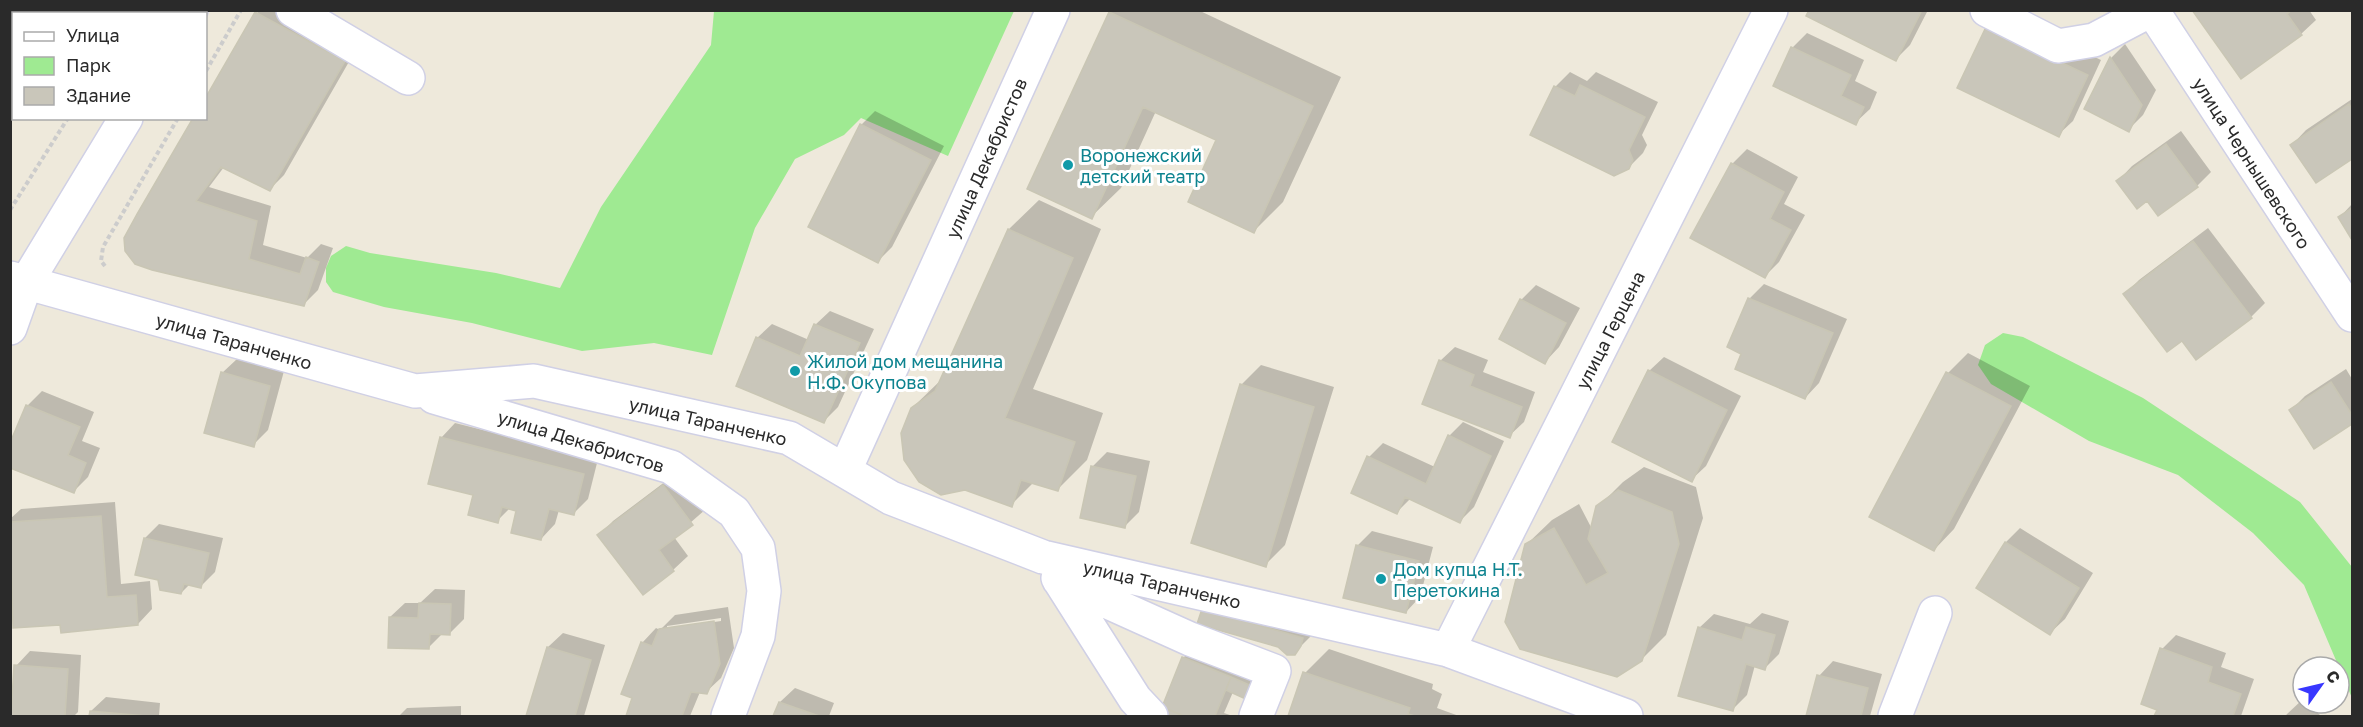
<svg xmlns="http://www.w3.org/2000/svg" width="2363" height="727" font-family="'Golos Text',sans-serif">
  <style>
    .green { fill: #9fea92 }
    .shadow { fill: #0003; fill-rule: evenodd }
    .building { fill: #c9c6ba; stroke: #c9c6b4; stroke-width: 1.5 }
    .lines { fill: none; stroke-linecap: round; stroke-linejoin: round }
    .minor-casing { stroke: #d0d0e5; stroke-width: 36 }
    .path { stroke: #ccc; stroke-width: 4; stroke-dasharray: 4.5 3; stroke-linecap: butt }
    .minor { stroke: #fff; stroke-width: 33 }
    .culture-dot { fill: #0f9aa8; stroke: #fff; stroke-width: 2 }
    .labels { text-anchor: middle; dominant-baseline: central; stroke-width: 6; stroke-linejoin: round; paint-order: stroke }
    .culture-label { font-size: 18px; fill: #0d838f; stroke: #fff; text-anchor: start }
    .street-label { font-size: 18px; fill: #2a2a2a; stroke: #fff }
  </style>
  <rect width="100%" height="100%" fill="#eee9db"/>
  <path class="green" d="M714 11H1014L948 156 861 118 844 135 795 159 755 228 712 355 654 343 582 351 472 323 384 307 333 292 326 282V268L331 256 346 246 370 253 496 273 560 288 601 207 711 45Z
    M2003 333 2023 337 2143 398 2300 502 2352 567V698L2304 585 2253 533 2178 475 2089 441 1991 384 1978 365 1985 345Z"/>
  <path class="shadow" d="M259 10H293L358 46 284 175 269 190 224 167 209 187 271 206 263 245 307 258 321 244 333 248 318 290 304 304 136 263 206 118V101Z
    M1112 10H1198L1341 77 1283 202 1254 231 1218 140 1156 111 1121 188 1091 217 1029 189Z
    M1811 10H1928L1910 45 1896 59Z
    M2194 10H2309L2316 20 2301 34 2242 77Z
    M2001 13 2101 60 2073 121 2058 135Z
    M1807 33 1864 60 1855 81 1877 92 1870 109 1855 123 1792 48Z
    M10 43 14 61 10 70Z
    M2125 44 2156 90 2143 115 2128 130 2086 108 2111 58Z
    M1570 72 1587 81 1596 72 1658 102 1642 135 1647 145 1643 153 1628 168 1555 87Z
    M2352 99V157L2316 181 2292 145 2306 130Z
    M875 111 944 146 892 247 878 261 861 125Z
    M2181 131 2211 172 2197 186 2118 181 2132 166Z
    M1747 149 1798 177 1784 204 1805 215 1779 262 1765 276 1732 164Z
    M1039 200 1101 229 1033 389 1103 413 1087 460 1058 489 1034 482 1011 505 912 408 942 379 1009 229Z
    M2352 204V237L2340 217Z
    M2208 228 2265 303 2251 317 2182 339 2125 294 2139 280Z
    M1764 284 1847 319 1819 383 1805 398 1743 353 1729 346 1750 298Z
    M1536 285 1580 308 1559 347 1545 362 1501 338 1521 300Z
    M830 311 874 329 838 407 824 421 757 338 772 324 809 340 815 325Z
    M1455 347 1488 360 1483 372 1535 392 1524 422 1509 436 1440 361Z
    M1968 353 2030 386 1954 529 1934 550 1871 516 1948 373Z
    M1664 357 1741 396 1706 466 1691 480 1649 371Z
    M237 359 284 371 268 430 253 445 222 373Z
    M1261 365 1334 387 1285 545 1265 565 1241 385Z
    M2346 369 2352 379V422L2315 447 2291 410 2305 396Z
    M42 391 94 412 82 441 100 448 88 477 73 492 27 406Z
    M1463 422 1504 441 1474 507 1460 521 1411 498 1397 512 1369 457 1383 443 1435 467 1449 436Z
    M455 423 598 459 588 499 574 513 559 510 555 524 541 539 518 510 510 508 497 521 474 494 441 438Z
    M1107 452 1150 461 1139 512 1124 527 1093 466Z
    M1644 467 1696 487 1703 518 1666 635 1641 660 1527 544 1552 520 1579 504 1592 529 1598 507 1623 482Z
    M678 472 706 509 674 537 688 556 673 570 599 535 613 521Z
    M115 502 121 584 150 581 152 609 138 624 61 623 14 627 10 575V519L21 509Z
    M159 524 223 538 215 572 201 586 190 584 181 593 145 538Z
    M2020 528 2093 573 2065 619 2050 633 1978 588 2006 542Z
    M1372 531 1433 547 1420 597 1406 612 1357 546Z
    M435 589 465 590 464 619 449 634 443 633 429 647 390 617 405 603H420Z
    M728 607 734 648 721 678 706 692H700L690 716H627L634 697 642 643 656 628 660 630 675 615ZM721 618V621L667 629V626Z
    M1203 610 1312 635 1294 653Z
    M1762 613 1789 621 1779 654 1765 668 1755 665 1747 695 1732 710 1699 628 1714 614 1750 624Z
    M563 633 605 645 584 716H528L548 647Z
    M2176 635 2226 653 2221 667 2254 679 2241 716H2156L2159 709 2162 649Z
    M1198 643 1260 680 1255 691 1233 692 1224 713 1233 716H1163L1183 658Z
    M1329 649 1433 684 1432 689 1442 694 1437 708 1459 716H1290L1305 673Z
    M30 651 81 655 78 712 74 716H12L16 666Z
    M1833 661 1882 674 1870 716H1808L1819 676Z
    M795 688 834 703 829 716H775L780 702Z
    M106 697 160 703 159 716H91V711Z
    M2303 699V703H2307L2321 716H2285Z
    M461 706V716H399L407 708Z"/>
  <path class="building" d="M1809 10H1922L1896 61 1806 16Z
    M2192 10H2292L2287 14 2302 35 2241 79Z
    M255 12 345 61 270 191 221 167 196 201 257 221 249 259 300 274 306 257 319 262 304 306 152 270 135 264 125 251 124 238 137 214 193 118H206V97Z
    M1109 12 1313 106 1254 233 1188 202 1216 140 1143 107 1092 219 1027 189Z
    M1986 27 2088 75 2059 137 1957 88Z
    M1791 47 1851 75 1841 96 1864 107 1856 125 1773 86Z
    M2110 57 2142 105 2129 132 2084 109Z
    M1580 85 1645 117 1629 150 1633 160 1629 169 1614 176 1530 135 1554 86 1575 96Z
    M2349 104 2352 109V159L2316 183 2290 145Z
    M860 124 931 160 878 263 808 227Z
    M2166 144 2198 187 2158 216 2147 201 2137 209 2116 181Z
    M1731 163 1784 192 1770 219 1791 230 1765 278 1690 238Z
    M2352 208V240L2338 217Z
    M1008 229 1073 258 1005 418 1075 442 1058 491 1021 480 1012 507 965 490 941 495 919 482 904 460 901 433 911 408 935 391Z
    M2193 241 2252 318 2196 360 2182 341 2167 352 2123 294Z
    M1748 298 1833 333 1805 399 1735 369 1741 354 1727 347Z
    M1520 299 1566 323 1545 364 1499 339Z
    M814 324 860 343 824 423 736 386 756 337 800 356Z
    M1439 360 1474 375 1470 386 1522 407 1510 438 1422 404Z
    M1648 370 1727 410 1692 482 1612 442Z
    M221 372 270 386 254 447 204 433Z
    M1946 372 2011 406 1934 551 1869 517Z
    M2331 382 2352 415V424L2314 449 2289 410Z
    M1240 384 1314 407 1266 567 1191 543Z
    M26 405 80 427 68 455 86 463 74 493 10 468V443Z
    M1448 435 1491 456 1460 523 1405 497 1397 514 1351 493 1367 456 1426 484Z
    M440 437 584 474 574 515 549 509 541 540 511 533 516 511 502 507 498 523 468 515 473 495 428 484Z
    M1091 466 1136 476 1125 528 1080 518Z
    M663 485 693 525 659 550 674 571 643 595 597 535Z
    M1618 490 1672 512 1679 544 1642 661 1617 677 1520 649 1505 622 1525 544 1554 528 1586 585 1608 573 1588 539 1596 506Z
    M101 516 107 597 136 595 138 625 61 633 60 625 13 628 10 522Z
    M144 538 209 553 201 588 184 584 181 594 160 590 158 580 135 575Z
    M2005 542 2079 588 2050 635 1976 588Z
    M1356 545 1419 561 1406 613 1343 598Z
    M419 603 451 604 450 635 430 634 429 649 388 648 389 617 418 618Z
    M1202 609 1303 638 1301 646 1295 655H1287L1278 647 1197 624Z
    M714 621 720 664 707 694 691 692 682 716H626L632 698 621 694 641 642 652 646 659 629Z
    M1698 627 1742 640 1746 627 1775 635 1765 670 1746 664 1733 711 1678 696Z
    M547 647 591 660 575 716H526Z
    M2160 648 2212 667 2208 682 2241 694 2233 716H2154L2157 710 2141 704Z
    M1182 657 1231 677 1215 716H1184L1162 707Z
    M14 665 68 669 65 716H11Z
    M1303 672 1410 708 1408 714 1415 716H1288Z
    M1817 675 1868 688 1861 716H1806Z
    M1231 677 1254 687 1248 700 1226 690Z
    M779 702 819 716H773Z
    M1162 707 1184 716H1161Z
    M90 711 146 716H89Z"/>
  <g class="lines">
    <g class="minor-casing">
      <path id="minor" d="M293 10 408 78
        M1987 10 2058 46 2094 40 2151 10
        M2152 10 2352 315
        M189 14 191 10
        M10 278 415 391 534 381 789 438 891 498 1043 557 1448 650 1626 716
        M10 328 26 283 126 118
        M434 397 671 467 734 512 758 548 764 591 758 636 728 716
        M845 470 1053 10
        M1058 578 1135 699 1151 716
        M1059 580 1190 639 1274 671 1256 716
        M1448 650 1771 10
        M1895 716 1935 613"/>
    </g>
    <path class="path" d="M133 14 135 10
      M206 71 241 10
      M10 210 68 118
      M105 266 101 261 103 247 178 118"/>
    <use href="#minor" class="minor"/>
  </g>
  <g class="culture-dot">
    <circle cx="1068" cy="165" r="6"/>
    <circle cx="795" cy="371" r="6"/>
    <circle cx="1381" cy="579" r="6"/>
  </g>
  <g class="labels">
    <g class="culture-label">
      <text x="1080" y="155">Воронежский<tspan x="1080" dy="21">детский театр</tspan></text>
      <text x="807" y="361">Жилой дом мещанина<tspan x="807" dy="21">Н.Ф. Окупова</tspan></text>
      <text x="1393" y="569">Дом купца Н.Т.<tspan x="1393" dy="21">Перетокина</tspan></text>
    </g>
    <g class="street-label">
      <text transform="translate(986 158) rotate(-66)">улица Декабристов</text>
      <text transform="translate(2252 163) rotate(57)">улица Чернышевского</text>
      <text transform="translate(1610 330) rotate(-63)">улица Герцена</text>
      <text transform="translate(234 341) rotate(16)">улица Таранченко</text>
      <text transform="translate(708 421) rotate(13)">улица Таранченко</text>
      <text transform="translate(581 441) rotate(17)">улица Декабристов</text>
      <text transform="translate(1162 584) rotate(13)">улица Таранченко</text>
    </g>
  </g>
  <rect width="2363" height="727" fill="none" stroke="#2a2a2a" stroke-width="24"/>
  <rect x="12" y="12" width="195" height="108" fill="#ffffff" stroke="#aaaaaa" stroke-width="1.5"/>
  <rect x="24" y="32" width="30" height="9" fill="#ffffff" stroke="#aaaaaa" stroke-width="1.5"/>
  <text x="66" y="42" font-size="18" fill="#2a2a2a">Улица</text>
  <rect x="24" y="57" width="30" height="18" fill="#9fea92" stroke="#aaaaaa" stroke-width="1.5"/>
  <text x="66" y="72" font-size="18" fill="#2a2a2a">Парк</text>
  <rect x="24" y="87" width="30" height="18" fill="#c9c6ba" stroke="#aaaaaa" stroke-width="1.5"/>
  <text x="66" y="102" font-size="18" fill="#2a2a2a">Здание</text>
  <g transform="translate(2321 685) rotate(56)"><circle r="28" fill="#ffffff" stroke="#aaaaaa" stroke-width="1.5"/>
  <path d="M0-4.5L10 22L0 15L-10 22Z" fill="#3837ff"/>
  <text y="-9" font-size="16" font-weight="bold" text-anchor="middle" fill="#2a2a2a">С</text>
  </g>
</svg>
